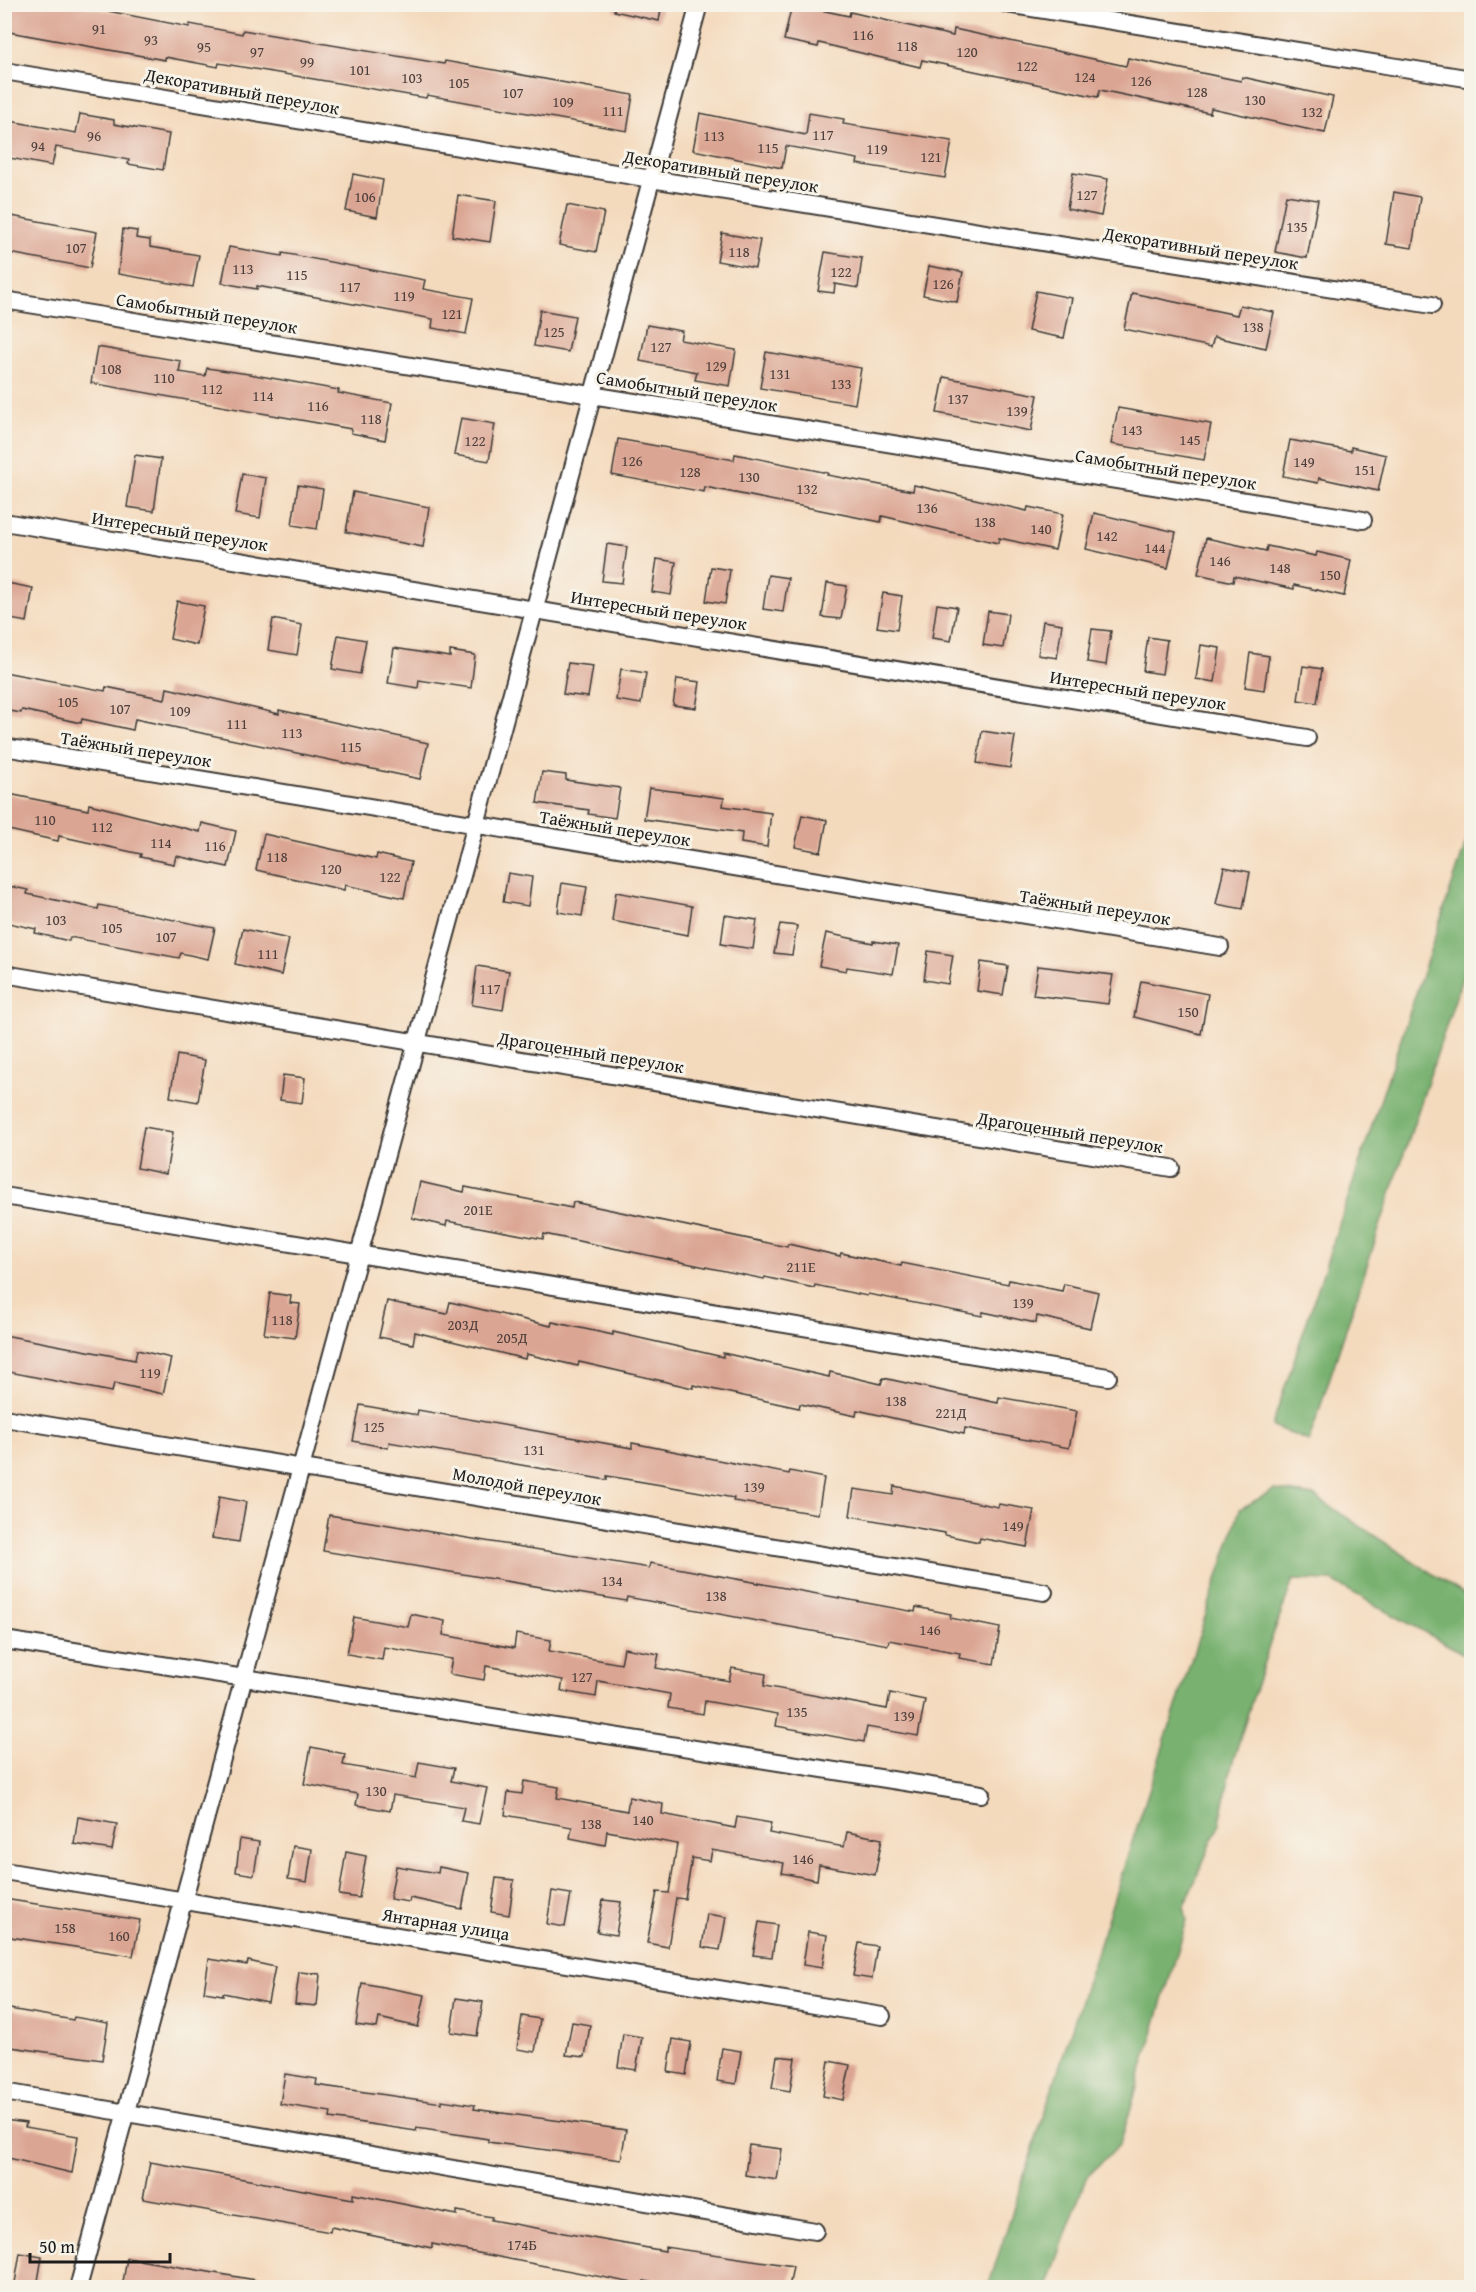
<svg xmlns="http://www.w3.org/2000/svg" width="1476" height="2292" font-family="'Gentium Book Plus',serif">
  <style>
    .forest { fill: #78b16f; stroke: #4a6646; stroke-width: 1.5 }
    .building { fill: #dba593 }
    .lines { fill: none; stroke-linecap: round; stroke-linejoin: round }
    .minor-casing { stroke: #3c3834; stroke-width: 20 }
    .minor { stroke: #fff; stroke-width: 16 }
    .labels { text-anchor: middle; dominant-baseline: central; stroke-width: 6; stroke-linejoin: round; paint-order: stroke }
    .number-label { font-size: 15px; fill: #4c3e3a }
    .street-label { font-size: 18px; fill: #1c1c1c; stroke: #f7f3e8 }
  </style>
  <rect width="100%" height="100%" fill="#f7f3e8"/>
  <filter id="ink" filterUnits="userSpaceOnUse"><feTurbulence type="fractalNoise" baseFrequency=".0167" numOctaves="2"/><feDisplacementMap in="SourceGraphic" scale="12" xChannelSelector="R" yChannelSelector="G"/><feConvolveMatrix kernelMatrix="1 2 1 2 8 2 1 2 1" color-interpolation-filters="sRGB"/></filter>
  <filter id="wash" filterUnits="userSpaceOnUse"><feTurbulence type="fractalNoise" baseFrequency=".008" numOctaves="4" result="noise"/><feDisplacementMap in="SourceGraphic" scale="24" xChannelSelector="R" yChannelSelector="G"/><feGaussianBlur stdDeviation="1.35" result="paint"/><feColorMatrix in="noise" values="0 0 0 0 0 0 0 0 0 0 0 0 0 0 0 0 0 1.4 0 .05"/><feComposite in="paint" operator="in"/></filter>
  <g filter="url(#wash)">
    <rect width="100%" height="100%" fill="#f4dabd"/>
    <path class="forest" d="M1471 828V951L1309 1441 1272 1426Z
      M1274 1490 1314 1496 1471 1599V1658L1332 1581 1293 1580 1270 1643 1232 1764 1220 1823 1184 1906 1187 1920 1120 2144 1086 2178 1047 2287H988L1240 1509Z"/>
    <g id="blocks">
      <path class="building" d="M4 4H72L189 27 190 24 242 34 243 30 444 64 445 61 633 95 627 131 427 95 426 98 219 63 218 67 165 57V60L4 31Z
        M615 4H662L659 21 614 11Z
        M792 4 849 16 850 12 953 36 954 29 1126 66 1128 58 1241 81 1242 77 1333 97 1325 133 1211 108 1210 113 1100 90 1098 97 922 60 920 67 819 43 818 47 784 40Z
        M700 113 806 135 809 113 844 119 843 124 952 141 945 178 857 164 858 159 786 146 782 168 693 150Z
        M80 114 114 120V124L169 134 163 170 128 164 129 160 56 147 52 166 4 157V120L76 133Z
        M1073 173 1108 179 1101 216 1067 209Z
        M353 174 383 180 377 217 346 211Z
        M1394 192 1420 197 1412 248 1386 244Z
        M458 195 496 201 490 242 452 236Z
        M1286 195 1318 200 1307 258 1275 252Z
        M567 205 604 212 596 252 559 245Z
        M6 215 97 232 90 268 4 252Z
        M123 229 137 231 136 238 150 240V247L199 255 193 287 118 274Z
        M722 233 760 240 755 268 717 261Z
        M229 247 282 256 283 253 425 280 423 289 473 298 466 334 432 328 433 319 257 286V289L222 283Z
        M825 252 862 258 858 288 835 284 834 293 818 291Z
        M929 266 963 272 957 302 923 295Z
        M1036 291 1072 298 1064 338 1028 331Z
        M1132 293 1237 315 1240 305 1274 312 1266 348 1214 337 1211 347 1124 329Z
        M540 310 575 316 568 352 534 346Z
        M647 325 682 331 680 340 736 350 730 386 695 380 697 372 640 361Z
        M97 347 181 361 179 372 205 376 207 368 249 374 339 390 338 393 392 403 385 440 351 433V429L91 383Z
        M766 352 861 368 855 404 760 388Z
        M944 377 1038 395 1031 431 937 413Z
        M1118 408 1211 424 1204 460 1111 444Z
        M461 418 495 424 489 461 454 455Z
        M618 439 734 460 735 454 828 473 827 475 913 491 914 485 1027 511 1028 507 1063 514 1055 550 999 538 998 543 882 516 881 522 705 487 704 492 612 475Z
        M1290 440 1351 451V447L1386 455 1378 491 1319 478 1318 483 1283 476Z
        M135 455 161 459 154 511 127 507Z
        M242 474 266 478 260 518 235 514Z
        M298 485 323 489 317 529 292 525Z
        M353 492 429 507 423 547 346 532Z
        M1094 513 1176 532 1168 568 1086 549Z
        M1206 538 1266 551 1267 546 1316 556 1317 552 1351 560 1344 596 1294 585V589L1234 576 1233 582 1198 574Z
        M607 544 627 547 622 583 602 581Z
        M657 559 676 562 671 595 652 592Z
        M711 567 730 570 725 604 706 601Z
        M768 575 788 578 783 612 763 609Z
        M7 583 33 588 27 622 4 618Z
        M827 583 847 586 841 619 822 617Z
        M883 593 902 596 897 630 877 627Z
        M177 601 204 606 197 645 170 639Z
        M937 604 957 607 951 641 932 638Z
        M988 611 1008 614 1003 648 983 645Z
        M273 619 302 625 297 655 268 650Z
        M1043 621 1062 624 1057 658 1038 655Z
        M1092 629 1111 631 1106 665 1087 662Z
        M338 635 366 640 360 674 332 669Z
        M1148 637 1167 640 1162 674 1143 671Z
        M1201 645 1220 648 1215 682 1196 679Z
        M394 648 450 657V651L475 655 471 688 419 680 418 688 388 683Z
        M1250 653 1269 656 1264 690 1245 687Z
        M568 663 593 666 588 697 563 694Z
        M1303 666 1322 669 1317 703 1298 700Z
        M621 669 646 673 641 704 616 700Z
        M4 672 105 691 106 687 165 699 167 688 279 714V710L428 743 420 779 135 719 133 730 82 719 81 723 22 710 21 713 4 710Z
        M677 679 700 682 696 708 673 705Z
        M982 731 1015 736 1010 768 977 763Z
        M542 772 566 775V780L620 788 615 818 588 814 589 810 537 803Z
        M649 788 724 798 723 806 771 813 767 847 741 843 742 833 644 819Z
        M4 793 88 810 89 804 200 832 202 823 236 831 228 867 176 856 174 864 140 857 141 854 59 836 58 841 4 829Z
        M802 815 827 820 821 852 795 847Z
        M264 834 376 859 377 854 411 862 404 898 345 885 344 890 256 870Z
        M1224 867 1250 872 1243 909 1216 904Z
        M508 873 532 877 528 906 503 902Z
        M562 883 587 887 582 916 558 912Z
        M4 885 28 890 27 894 98 909 99 905 215 928 208 959 181 953 179 958 70 937 69 941 35 933 36 929 4 922Z
        M616 892 692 906 688 935 612 921Z
        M725 915 757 920 753 949 721 944Z
        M780 924 797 926 792 955 774 953Z
        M243 929 289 939 281 975 235 964Z
        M826 933 873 943V941L898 945 893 974 847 967 846 971 819 966Z
        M928 951 953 955 948 984 924 980Z
        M981 962 1008 966 1003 995 977 991Z
        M477 966 509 971 503 1010 472 1005Z
        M1038 966 1113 975 1108 1004 1033 995Z
        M1141 981 1208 994 1201 1034 1134 1017Z
        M177 1055 205 1060 198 1102 170 1097Z
        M283 1075 305 1078 302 1103 280 1100Z
        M144 1127 173 1132 166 1174 137 1168Z
        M420 1182 464 1192 465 1187 572 1208 573 1202 787 1247 788 1244 840 1256 841 1253 901 1266 902 1263 1008 1284 1009 1280 1062 1291 1064 1284 1098 1292 1090 1328 1037 1316 1036 1323 983 1312 982 1316 868 1294 867 1296 815 1285 814 1288 765 1277 764 1279 544 1234 543 1239 447 1221 446 1226 412 1218Z
        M270 1293 291 1296 290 1303 300 1304 295 1338 264 1334Z
        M387 1301 447 1314 450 1302 551 1326 552 1322 613 1335V1332L723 1357V1353L829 1377 830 1372 881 1384 883 1378 998 1403 999 1397 1077 1411 1069 1448 965 1428 964 1434 857 1410 856 1416 800 1404 799 1408 693 1385V1388L579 1362 578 1366 526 1354 525 1359 415 1332 413 1344 379 1337Z
        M4 1335 135 1360 137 1350 171 1358 163 1394 114 1383 112 1392 4 1371Z
        M360 1405 417 1415 418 1410 632 1448V1443L789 1474 790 1471 824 1478 818 1514 733 1501 734 1498 661 1485 607 1476V1480L389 1442 388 1448 353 1441Z
        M894 1486 998 1507 999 1504 1034 1510 1027 1547 980 1538 979 1542 945 1535V1533L850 1516 854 1489 893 1495Z
        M219 1497 246 1502 239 1542 212 1538Z
        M329 1515 649 1568 650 1563 915 1612 916 1607 951 1614 950 1618 1000 1628 994 1664 959 1658 960 1653 889 1640 888 1645 627 1597 626 1601 323 1551Z
        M411 1614 445 1621 443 1635 514 1648 516 1634 551 1640 549 1651 621 1664 624 1648 659 1654 656 1668 729 1681 732 1668 766 1674 764 1686 887 1709 890 1693 925 1700 918 1736 867 1727 864 1742 776 1726 778 1714 705 1701 703 1714 668 1708 670 1694 598 1681 596 1697 561 1691 563 1680 486 1666 484 1680 449 1674 452 1659 384 1647 382 1660 347 1654 354 1617 408 1627Z
        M311 1747 345 1754 343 1765 416 1778 419 1762 454 1768 451 1781 487 1788 479 1824 461 1821 464 1807 393 1795 390 1811 356 1805 358 1794 304 1784Z
        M524 1781 559 1787 557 1798 627 1811 629 1797 663 1804 662 1814 735 1828 737 1817 771 1823 769 1833 844 1847 847 1832 882 1839 875 1875 819 1865 817 1880 782 1873 784 1863 712 1850 710 1861 692 1858 685 1899 676 1898 668 1947 647 1943 657 1892 669 1893 677 1844 607 1831 605 1845 570 1838 572 1827 505 1815 508 1792 522 1794Z
        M78 1817 117 1824 112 1850 74 1844Z
        M240 1839 259 1842 254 1875 236 1872Z
        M293 1846 312 1849 307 1882 288 1879Z
        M346 1852 366 1856 359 1898 339 1895Z
        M396 1866 438 1873 439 1867 469 1873 462 1909 410 1898 409 1902 390 1899Z
        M496 1878 514 1880 509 1915 491 1912Z
        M552 1891 571 1894 565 1927 547 1924Z
        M4 1899 140 1920 133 1956 4 1936Z
        M603 1900 621 1902 616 1935 597 1932Z
        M707 1914 726 1917 720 1950 702 1947Z
        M759 1922 777 1925 772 1957 753 1955Z
        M808 1932 827 1935 822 1968 803 1965Z
        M859 1943 877 1946 872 1979 853 1976Z
        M209 1959 247 1965 248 1961 275 1967 268 2002 223 1993V1995L204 1992Z
        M299 1972 320 1974 317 2006 295 2004Z
        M362 1983 425 1995 418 2027 379 2018 377 2028 356 2025Z
        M456 1998 483 2002 477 2036 451 2032Z
        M4 2008 73 2020 74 2017 108 2023 102 2060 4 2046Z
        M522 2016 540 2019 535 2052 517 2049Z
        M572 2022 590 2025 585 2057 566 2055Z
        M623 2034 642 2037 636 2070 618 2067Z
        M673 2039 691 2042 686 2075 668 2072Z
        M722 2048 741 2051 736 2084 717 2081Z
        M777 2056 795 2058 790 2091 772 2088Z
        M829 2061 850 2065 843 2100 823 2096Z
        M285 2074 317 2079 316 2085 442 2103V2100L475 2105 474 2109 626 2130 621 2160 488 2142V2139L417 2128 416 2131 330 2118 331 2112 280 2104Z
        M4 2120 26 2123 25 2127 78 2136 72 2173 4 2157Z
        M749 2145 782 2149 777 2180 745 2175Z
        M150 2162 353 2199V2194L457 2215V2211L492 2217 491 2220 665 2251V2247L793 2266 789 2288H679L644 2281 643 2285 432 2244V2248L331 2227 330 2232 143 2199Z
        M20 2253 42 2257 37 2287 15 2283Z
        M127 2258 255 2280V2288H122Z"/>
    </g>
  </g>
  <g filter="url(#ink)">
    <use href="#blocks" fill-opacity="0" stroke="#3c3834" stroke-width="1.5"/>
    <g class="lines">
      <g class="minor-casing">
        <path id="minor" d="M1006 4 1472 79
          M4 71 651 179 1432 305
          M4 300 1363 520
          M4 522 1307 738
          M4 747 1220 947
          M4 974 1171 1168
          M4 1196 1108 1377
          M4 1418 1044 1592
          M4 1640 981 1794
          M4 1871 882 2016
          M4 2092 815 2231
          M78 2288 699 4"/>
      </g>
      <use href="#minor" class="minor"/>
    </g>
  </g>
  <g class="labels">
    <g class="number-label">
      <text x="99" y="28">91</text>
      <text x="863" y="34">116</text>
      <text x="151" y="39">93</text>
      <text x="907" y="45">118</text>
      <text x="204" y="46">95</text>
      <text x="257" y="51">97</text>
      <text x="967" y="51">120</text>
      <text x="307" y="61">99</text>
      <text x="1027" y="65">122</text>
      <text x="360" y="69">101</text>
      <text x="1085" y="76">124</text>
      <text x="412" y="77">103</text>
      <text x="1141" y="80">126</text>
      <text x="459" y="82">105</text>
      <text x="1197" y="91">128</text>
      <text x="513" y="92">107</text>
      <text x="1255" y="99">130</text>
      <text x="563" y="101">109</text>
      <text x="613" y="110">111</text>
      <text x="1312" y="111">132</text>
      <text x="823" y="134">117</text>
      <text x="94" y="135">96</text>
      <text x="714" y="135">113</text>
      <text x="38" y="145">94</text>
      <text x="768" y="147">115</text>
      <text x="877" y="148">119</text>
      <text x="931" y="156">121</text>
      <text x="1087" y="194">127</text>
      <text x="365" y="196">106</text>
      <text x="1297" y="226">135</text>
      <text x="76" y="247">107</text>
      <text x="739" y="251">118</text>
      <text x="243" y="268">113</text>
      <text x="841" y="271">122</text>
      <text x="297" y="274">115</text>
      <text x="943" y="283">126</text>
      <text x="350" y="286">117</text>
      <text x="404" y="295">119</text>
      <text x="452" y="313">121</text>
      <text x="1253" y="326">138</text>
      <text x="554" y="331">125</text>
      <text x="661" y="346">127</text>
      <text x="716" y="365">129</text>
      <text x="111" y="368">108</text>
      <text x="780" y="373">131</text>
      <text x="164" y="377">110</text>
      <text x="841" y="383">133</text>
      <text x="212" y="388">112</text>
      <text x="263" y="395">114</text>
      <text x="958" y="398">137</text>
      <text x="318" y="405">116</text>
      <text x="1017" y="410">139</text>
      <text x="371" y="418">118</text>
      <text x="1132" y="429">143</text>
      <text x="1190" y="439">145</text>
      <text x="475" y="440">122</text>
      <text x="632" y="460">126</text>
      <text x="1304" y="461">149</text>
      <text x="1365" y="469">151</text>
      <text x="690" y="471">128</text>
      <text x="749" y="476">130</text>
      <text x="807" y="488">132</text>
      <text x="927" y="507">136</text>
      <text x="985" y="521">138</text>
      <text x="1041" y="528">140</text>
      <text x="1107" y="535">142</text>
      <text x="1155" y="547">144</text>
      <text x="1220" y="560">146</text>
      <text x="1280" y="567">148</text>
      <text x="1330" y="574">150</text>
      <text x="68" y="701">105</text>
      <text x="120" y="708">107</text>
      <text x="180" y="710">109</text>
      <text x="237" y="723">111</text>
      <text x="292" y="732">113</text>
      <text x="351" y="746">115</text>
      <text x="45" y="819">110</text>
      <text x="102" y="826">112</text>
      <text x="161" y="842">114</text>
      <text x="215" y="845">116</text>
      <text x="277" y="856">118</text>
      <text x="331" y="868">120</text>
      <text x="390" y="876">122</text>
      <text x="56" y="919">103</text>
      <text x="112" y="927">105</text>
      <text x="166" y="936">107</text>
      <text x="268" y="953">111</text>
      <text x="490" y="988">117</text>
      <text x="1188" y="1011">150</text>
      <text x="478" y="1209">201Е</text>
      <text x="801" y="1266">211Е</text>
      <text x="1023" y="1302">139</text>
      <text x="282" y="1319">118</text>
      <text x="463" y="1324">203Д</text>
      <text x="512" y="1337">205Д</text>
      <text x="150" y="1372">119</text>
      <text x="896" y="1400">138</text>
      <text x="951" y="1412">221Д</text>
      <text x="374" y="1426">125</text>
      <text x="534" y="1449">131</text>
      <text x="754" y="1486">139</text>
      <text x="1013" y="1525">149</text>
      <text x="612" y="1580">134</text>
      <text x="716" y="1595">138</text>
      <text x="930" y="1629">146</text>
      <text x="582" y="1676">127</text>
      <text x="797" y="1711">135</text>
      <text x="904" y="1715">139</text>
      <text x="376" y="1790">130</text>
      <text x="643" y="1819">140</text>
      <text x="591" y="1823">138</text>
      <text x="803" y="1858">146</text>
      <text x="65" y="1927">158</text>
      <text x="119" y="1935">160</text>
      <text x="522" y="2244">174Б</text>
    </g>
    <g class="street-label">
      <text transform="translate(242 91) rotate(10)">Декоративный переулок</text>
      <text transform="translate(721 171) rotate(9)">Декоративный переулок</text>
      <text transform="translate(1201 248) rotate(9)">Декоративный переулок</text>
      <text transform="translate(207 313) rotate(9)">Самобытный переулок</text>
      <text transform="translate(687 391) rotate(9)">Самобытный переулок</text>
      <text transform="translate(1166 469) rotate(9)">Самобытный переулок</text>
      <text transform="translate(180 531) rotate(9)">Интересный переулок</text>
      <text transform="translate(659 610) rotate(9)">Интересный переулок</text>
      <text transform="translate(1138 690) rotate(9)">Интересный переулок</text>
      <text transform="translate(136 749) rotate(9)">Таёжный переулок</text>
      <text transform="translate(615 828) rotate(9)">Таёжный переулок</text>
      <text transform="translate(1095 907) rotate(9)">Таёжный переулок</text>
      <text transform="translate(591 1052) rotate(9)">Драгоценный переулок</text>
      <text transform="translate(1070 1132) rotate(9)">Драгоценный переулок</text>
      <text transform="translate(527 1486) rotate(10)">Молодой переулок</text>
      <text transform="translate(446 1924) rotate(9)">Янтарная улица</text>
    </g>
  </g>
  <rect width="1476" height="2292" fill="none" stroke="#f7f3e8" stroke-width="24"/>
  <path d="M30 2253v9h140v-9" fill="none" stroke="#1c1c1c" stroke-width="3"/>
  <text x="39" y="2253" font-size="18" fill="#1c1c1c" stroke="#f7f3e8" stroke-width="4.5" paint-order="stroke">50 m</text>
</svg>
